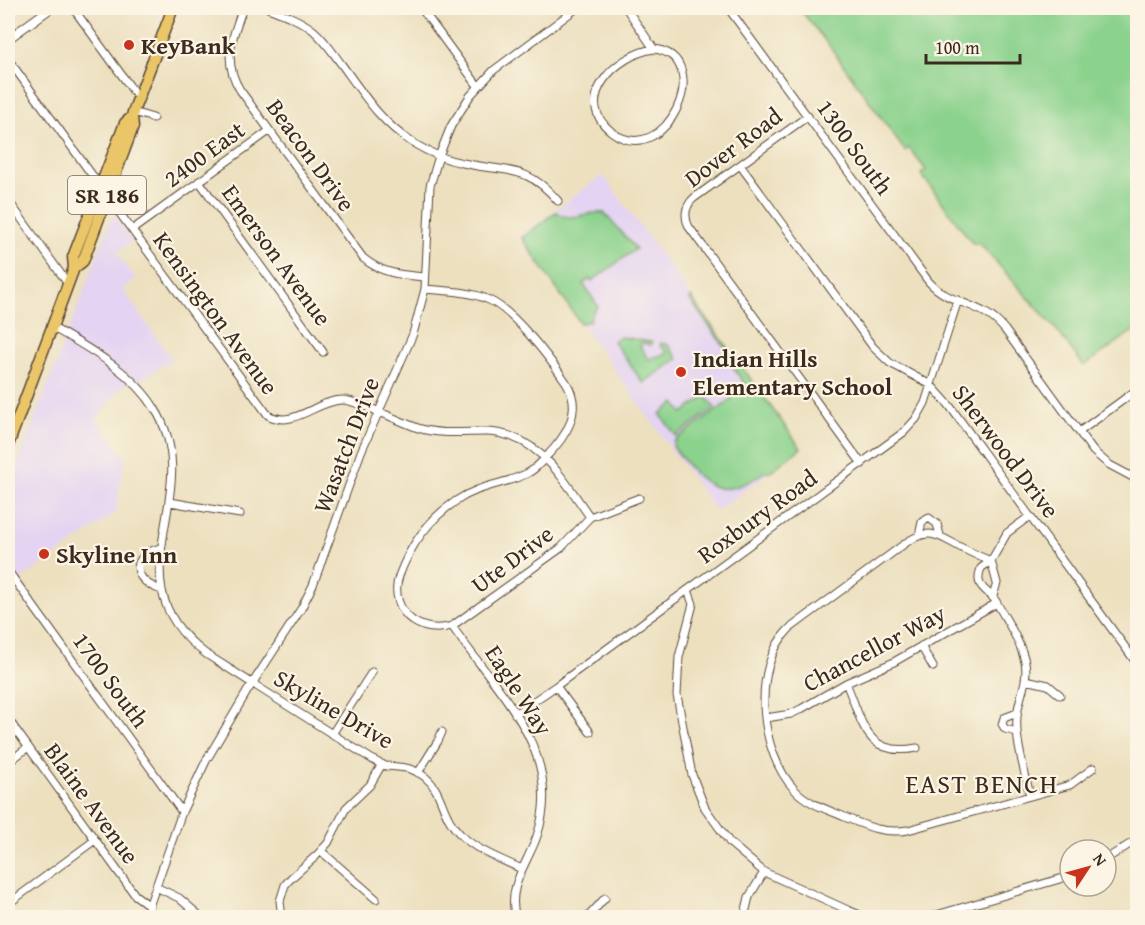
<svg xmlns="http://www.w3.org/2000/svg" width="1145" height="925" font-family="'Gentium Book Plus',serif">
  <style>
    .built { fill: #e4d3f2 }
    .green { fill: #8bd28d; stroke: #637e56; stroke-width: 1.5 }
    .lines { fill: none; stroke-linecap: round; stroke-linejoin: round }
    .minor-casing { stroke: #564536; stroke-width: 9 }
    .tertiary-casing { stroke: #564536; stroke-width: 10 }
    .primary-casing { stroke: #564536; stroke-width: 13 }
    .minor { stroke: #fff; stroke-width: 7 }
    .tertiary { stroke: #fff; stroke-width: 8 }
    .primary { stroke: #ebc669; stroke-width: 10 }
    .poi-dot { fill: #c8321e; stroke: #fcf5e5; stroke-width: 2 }
    .labels { text-anchor: middle; dominant-baseline: central; stroke-width: 4.5; stroke-linejoin: round; paint-order: stroke }
    .shield { fill: #fcf5e5; stroke: #75675a; stroke-width: 1.5 }
    .shield-label { font-size: 22px; font-weight: bold; fill: #3b2a1e }
    .poi-label { font-size: 24px; font-weight: bold; fill: #3b2a1e; stroke: #fcf5e5; text-anchor: start }
    .street-label { font-size: 24px; fill: #3b2a1e; stroke: #fcf5e5 }
    .neighbourhood-label { font-size: 26px; letter-spacing: 1.5px; fill: #3b2a1e; stroke: #fcf5e5 }
  </style>
  <rect width="100%" height="100%" fill="#fcf5e5"/>
  <filter id="ink" filterUnits="userSpaceOnUse"><feTurbulence type="fractalNoise" baseFrequency=".0167" numOctaves="2"/><feDisplacementMap in="SourceGraphic" scale="12" xChannelSelector="R" yChannelSelector="G"/><feConvolveMatrix kernelMatrix="1 2 1 2 8 2 1 2 1" color-interpolation-filters="sRGB"/></filter>
  <filter id="wash" filterUnits="userSpaceOnUse"><feTurbulence type="fractalNoise" baseFrequency=".008" numOctaves="4" result="noise"/><feDisplacementMap in="SourceGraphic" scale="24" xChannelSelector="R" yChannelSelector="G"/><feGaussianBlur stdDeviation="1.35" result="paint"/><feColorMatrix in="noise" values="0 0 0 0 0 0 0 0 0 0 0 0 0 0 0 0 0 1.4 0 .05"/><feComposite in="paint" operator="in"/></filter>
  <g filter="url(#wash)">
    <rect width="100%" height="100%" fill="#ece0bf"/>
    <path class="built" d="M603 175 802 449 716 511 519 237Z
      M113 215 132 240 117 253 136 279 122 289 172 359 139 381 125 383 96 419 125 458 116 512 85 535 8 588V489Z"/>
    <path class="green" d="M799 8H1137V328L1084 366 1056 329 980 244H973L921 174 926 170 909 148 905 151 831 48Z
      M556 212C573 224 586 210 604 213L636 249 592 281 590 279 583 284 598 306 591 315 590 321 580 323 522 238Z
      M691 297 801 448 768 473 766 471C720 504 702 487 673 446L674 441 732 399 731 397 743 388 744 383 734 369 735 361 690 300Z
      M621 337 652 342 651 345 642 343 640 346 648 359 666 354V351L660 346 661 343 668 345 678 359 643 383 613 341Z
      M706 396 715 408 676 436 660 414 675 403 683 413Z"/>
  </g>
  <g filter="url(#ink)">
    <g class="lines">
      <g class="minor-casing">
        <path id="minor" d="M73 8 139 99
          M243 8C232 37 222 61 240 90L363 258C382 274 402 275 425 277
          M268 8C284 14 300 20 313 30 325 40 333 53 342 65 363 94 382 124 413 143 428 152 446 160 463 163 505 173 526 163 558 201
          M421 8 478 86
          M626 8 654 49
          M728 8 929 282C952 307 981 300 1005 330L1093 451 1108 464 1138 480
          M654 49C717 57 666 172 612 132 570 100 617 54 654 49Z
          M8 59 100 186
          M133 112 153 118
          M808 116 694 198C685 206 684 217 689 227L862 464
          M740 165 873 347 890 363 931 385 949 405 1138 665
          M199 181 323 352
          M107 196 268 415C293 429 316 401 341 400 356 399 400 422 418 428 440 435 463 432 486 432 538 433 563 479 590 517
          M8 200 68 284
          M132 230 269 131
          M425 289C446 291 470 291 489 300 514 311 550 359 566 382 584 411 566 437 545 458 540 464 535 469 528 473 504 485 481 484 456 501 429 519 410 546 399 576 393 593 399 611 413 621 425 629 438 630 452 626L561 548 590 517 639 498
          M52 327C88 348 133 372 155 409 209 495 106 580 206 654L370 758C375 761 381 765 386 766 402 767 412 767 425 777 440 789 441 806 450 821 465 847 496 857 522 869
          M1079 432 1138 389
          M170 502 240 514
          M1030 516 1007 533 991 561 981 568C973 589 989 589 997 603 1007 622 1021 642 1025 662 1029 682 1018 698 1017 717 1015 741 1025 772 1030 796
          M919 536 922 522 929 518 937 524 940 535
          M161 548C129 555 132 582 162 590
          M991 561C980 557 970 552 960 547 939 536 931 527 907 542L789 629C751 667 759 752 795 790 808 804 829 810 847 818 868 827 885 834 908 830L1070 785 1093 768
          M991 561 997 583 993 596
          M8 571 182 812
          M688 590 693 604 679 657 677 695 692 775 705 808 730 843 764 872 850 911 867 918
          M452 626C495 690 566 751 537 836 528 863 506 887 516 918
          M921 646 933 667
          M1026 680 1048 685 1060 695
          M846 683C863 721 864 758 917 748
          M556 686 590 732
          M1017 713 1004 718 1002 724 1005 729 1017 732
          M515 714 556 686 904 432 916 419 925 403 958 300
          M766 718 791 714 801 709 846 683 892 663 997 603
          M8 719 135 895 150 906
          M332 734 372 672
          M8 763 28 747
          M418 773 438 741 442 732
          M321 851 376 899
          M1106 859 1138 839
          M156 887 179 898 202 918
          M8 904 95 840
          M145 918 182 812 206 761 248 690 301 609 313 585 361 452 413 334 425 289 430 186 439 156 451 126 470 96 494 70 577 8
          M282 918 280 901 285 885 291 878 316 856 328 843 346 808 370 785 382 764
          M587 918 605 898
          M744 918 749 897 764 872
          M926 918 1070 876"/>
      </g>
      <g class="tertiary-casing">
        <path id="tertiary" d="M8 39 51 8"/>
      </g>
      <g class="primary-casing">
        <path id="primary" d="M74 268 83 261 133 127 132 117 133 112 173 8
          M8 445 74 268 73 257 125 123 132 117"/>
      </g>
      <use href="#minor" class="minor"/>
      <use href="#tertiary" class="tertiary"/>
      <use href="#primary" class="primary"/>
    </g>
  </g>
  <g class="poi-dot">
    <circle cx="129" cy="45" r="6"/>
    <circle cx="681" cy="372" r="6"/>
    <circle cx="44" cy="554" r="6"/>
  </g>
  <g class="labels">
    <rect class="shield" x="68" y="176" width="78" height="38" rx="4.5"/>
    <g class="shield-label">
      <text x="107" y="195">SR 186</text>
    </g>
    <g class="poi-label">
      <text x="141" y="45">KeyBank</text>
      <text x="693" y="358">Indian Hills<tspan x="693" dy="28">Elementary School</tspan></text>
      <text x="56" y="554">Skyline Inn</text>
    </g>
    <g class="street-label">
      <text transform="translate(733 147) rotate(-37)">Dover Road</text>
      <text transform="translate(855 147) rotate(54)">1300 South</text>
      <text transform="translate(204 154) rotate(-36)">2400 East</text>
      <text transform="translate(311 155) rotate(54)">Beacon Drive</text>
      <text transform="translate(277 255) rotate(54)">Emerson Avenue</text>
      <text transform="translate(216 313) rotate(54)">Kensington Avenue</text>
      <text transform="translate(346 445) rotate(-69)">Wasatch Drive</text>
      <text transform="translate(1006 451) rotate(53)">Sherwood Drive</text>
      <text transform="translate(757 516) rotate(-36)">Roxbury Road</text>
      <text transform="translate(512 559) rotate(-37)">Ute Drive</text>
      <text transform="translate(874 648) rotate(-28)">Chancellor Way</text>
      <text transform="translate(111 680) rotate(54)">1700 South</text>
      <text transform="translate(519 690) rotate(57)">Eagle Way</text>
      <text transform="translate(334 709) rotate(30)">Skyline Drive</text>
      <text transform="translate(92 803) rotate(54)">Blaine Avenue</text>
    </g>
    <g class="neighbourhood-label">
      <text x="982" y="783">EAST BENCH</text>
    </g>
  </g>
  <rect width="1145" height="925" fill="none" stroke="#fcf5e5" stroke-width="30"/>
  <g transform="translate(1088 868) rotate(54)"><circle r="28" fill="#fcf5e5" stroke="#afa495" stroke-width="1.5"/>
  <path d="M0-4.5L10 22L0 15L-10 22Z" fill="#c8321e"/>
  <text y="-9" font-size="16" font-weight="bold" text-anchor="middle" fill="#3b2a1e">N</text>
  </g>
  <path d="M926 54v9h94v-9" fill="none" stroke="#3b2a1e" stroke-width="3"/>
  <text x="935" y="54" font-size="18" fill="#3b2a1e" stroke="#fcf5e5" stroke-width="4.5" paint-order="stroke">100 m</text>
</svg>
